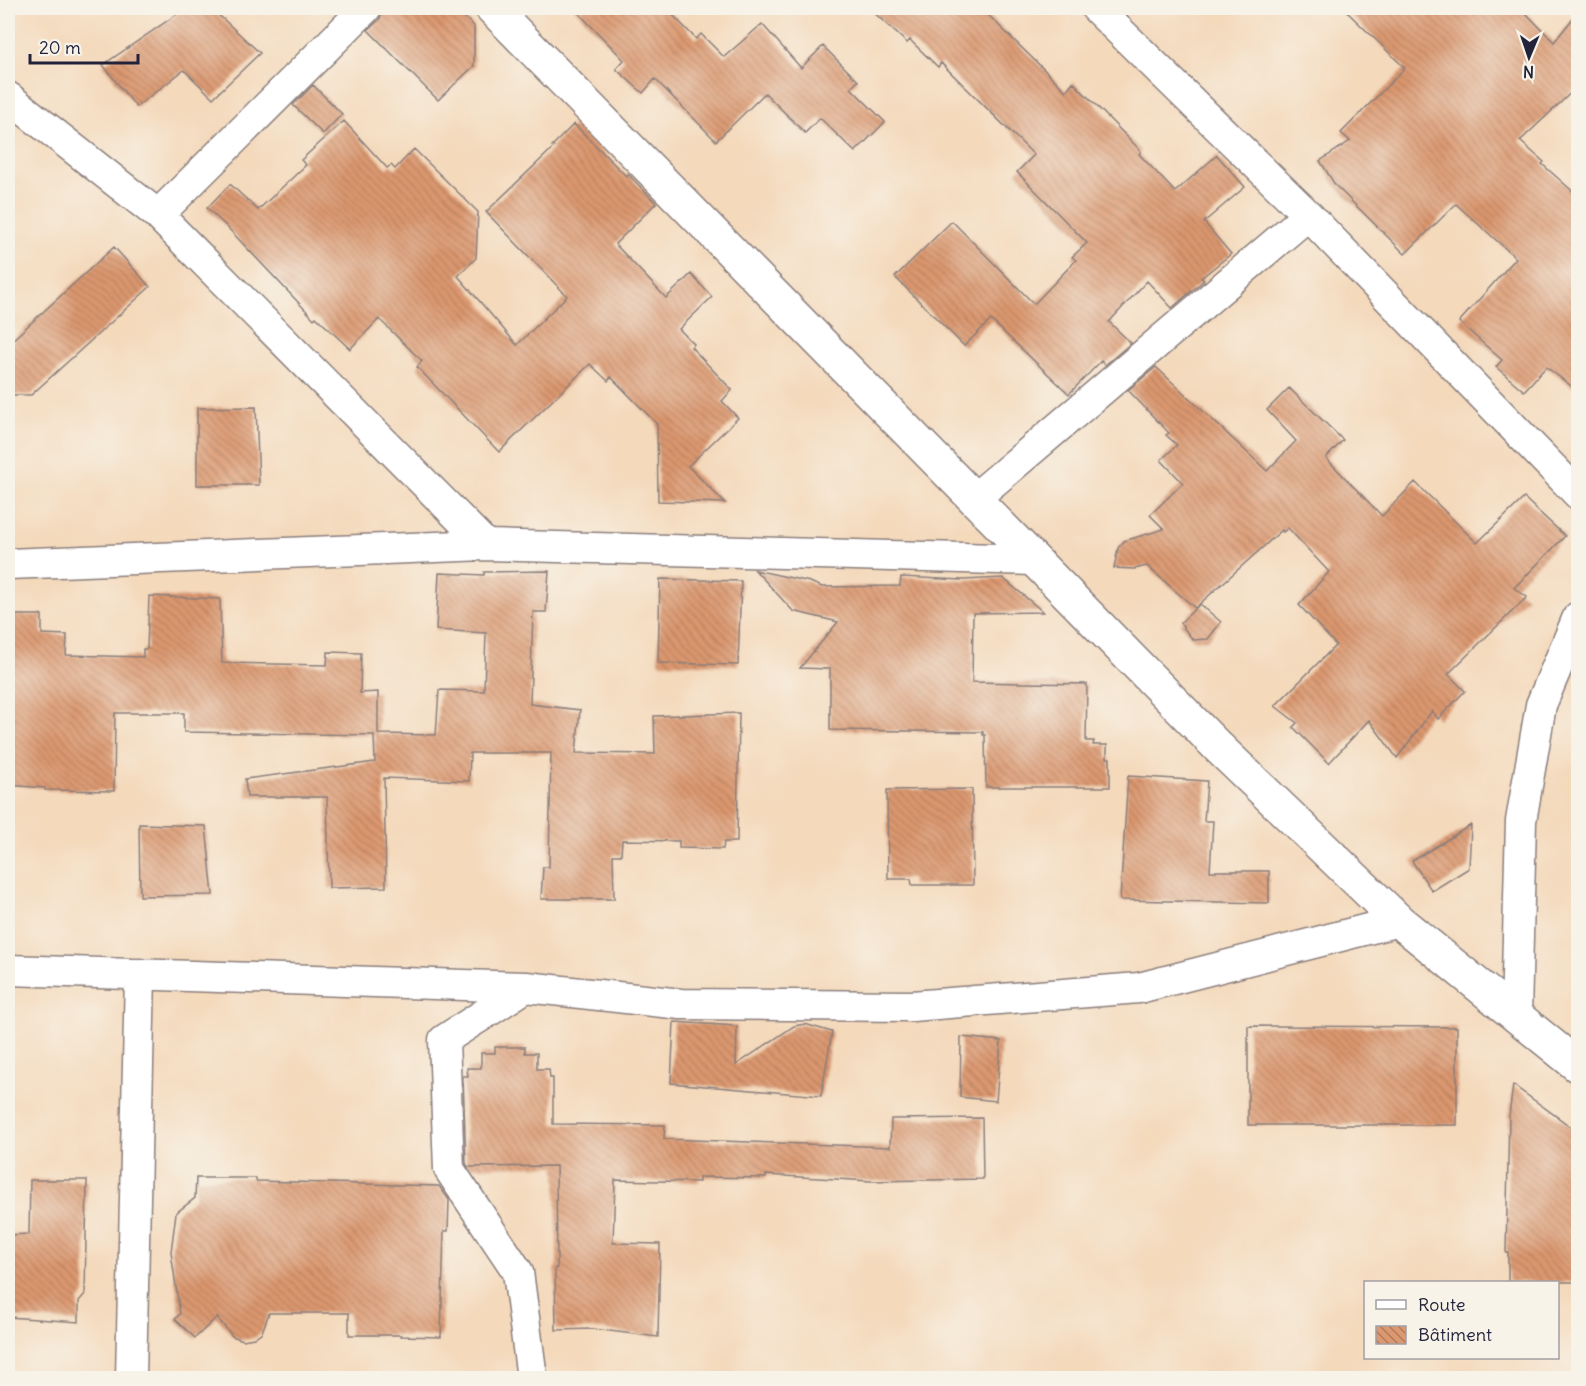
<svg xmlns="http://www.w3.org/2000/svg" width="1586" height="1386" font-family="Delius,sans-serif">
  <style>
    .building { fill: url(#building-back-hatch) }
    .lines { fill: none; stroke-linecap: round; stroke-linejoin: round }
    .street-casing { stroke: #8b7e7b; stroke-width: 33 }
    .secondary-casing { stroke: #8b7e7b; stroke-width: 36 }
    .street { stroke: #fff; stroke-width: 30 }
    .secondary { stroke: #fff; stroke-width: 33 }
  </style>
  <defs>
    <pattern id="building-back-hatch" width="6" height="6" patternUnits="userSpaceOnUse" patternTransform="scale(1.5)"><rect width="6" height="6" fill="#dc986f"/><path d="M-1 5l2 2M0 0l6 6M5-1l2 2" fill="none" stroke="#b27c5c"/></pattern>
  </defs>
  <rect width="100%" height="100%" fill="#f7f3e8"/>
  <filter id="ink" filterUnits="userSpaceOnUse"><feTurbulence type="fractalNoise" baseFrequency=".0167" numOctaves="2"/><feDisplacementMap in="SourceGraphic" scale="12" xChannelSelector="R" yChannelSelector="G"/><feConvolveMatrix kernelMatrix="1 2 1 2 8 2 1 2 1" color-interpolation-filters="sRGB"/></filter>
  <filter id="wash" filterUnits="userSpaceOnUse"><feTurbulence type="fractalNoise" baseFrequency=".008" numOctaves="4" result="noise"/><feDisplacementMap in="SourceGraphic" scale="24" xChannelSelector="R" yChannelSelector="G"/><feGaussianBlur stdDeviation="1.35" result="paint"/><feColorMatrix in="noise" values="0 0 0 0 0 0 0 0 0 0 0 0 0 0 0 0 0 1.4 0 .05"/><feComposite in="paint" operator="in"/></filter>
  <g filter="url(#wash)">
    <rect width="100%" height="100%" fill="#f4d9bb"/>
    <g id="blocks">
      <path class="building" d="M186 8H211L260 53 213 98 184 70 136 107 103 65Z
        M385 8H454L474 26V66L438 100 368 30 379 20Z
        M574 8H666L696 39 701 34 724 57 762 24 801 68 823 46 858 81 851 88 885 122 855 152 820 118 805 133 765 93 716 141 655 79 643 93 616 69 624 60Z
        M869 8H981L1066 91 1073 82 1141 151 1139 154 1175 192 1217 155 1245 187 1204 222 1231 254 1201 278 1204 280 1172 308 1147 281 1109 322 1131 343 1105 365 1101 361 1069 394 991 320 964 346 895 277 952 221 1034 304 1076 260 1072 257 1087 243 1017 172 1034 155 941 63 938 67 910 40 907 43Z
        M1343 8H1521L1554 42 1578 12V86L1520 141 1544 162 1542 164 1578 196V391L1546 367 1524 391 1496 367 1502 360 1459 322 1516 258 1456 204 1405 254 1335 185 1320 161 1350 141 1341 133 1405 68Z
        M313 85 342 114 323 134 293 105Z
        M344 121 387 168 391 165 395 169 414 149 478 212 476 258 458 276 517 345 567 296 486 212 554 147 552 146 574 124 626 176 628 174 656 203 615 244 666 298 691 274 712 297 679 329 694 344 691 347 732 390 722 401 738 418 688 466 725 503 658 501 657 424 611 377 608 381 590 364 499 452 417 367 422 361 379 319 350 349 316 317 314 319 227 227 207 208 230 184 258 210 306 165 301 160Z
        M114 247 150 287 31 395H8V344Z
        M1156 367 1267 471 1296 441 1267 410 1289 388 1343 440 1326 458 1382 516 1415 482 1477 543 1524 498 1565 536 1514 588 1527 597 1448 674 1465 691 1438 719 1432 711 1397 758 1369 720 1329 763 1293 727 1297 723 1275 706 1336 645 1299 605 1329 572 1288 528 1283 532 1282 530 1195 608 1147 566 1134 569 1114 568 1118 548 1124 541 1164 529 1150 515 1183 483 1161 460 1177 445 1166 435 1169 433 1128 390Z
        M256 407 259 485H197V408Z
        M755 570 810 582 822 587 900 586 901 577 963 580 1003 578 1043 612 973 613 972 682 1087 684 1086 741H1094L1093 745H1107V758H1110V787H986L985 735H983V732L830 730V669L800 668 838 622 793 611Z
        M549 571 546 612H533L530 704 580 710 576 753 655 754 654 716 739 713 737 842H724L723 849 679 848V841L622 840 621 855H613L614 899H541L543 867H549L551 753H470L469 781 384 778 386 887 329 888 327 797H247L245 779 375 762 374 735 184 732V713H115L114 791 45 790V788L8 785 9 657H8V615H42V634L67 635 66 655 143 657V649H147L149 596 220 599 222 663 327 665 328 652 361 653 360 693 378 692V734L436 735 439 690 484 691 486 633 436 630 439 573 484 575V572Z
        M660 579 741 581 738 665 658 663Z
        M1200 604 1221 622 1208 639 1193 640 1180 623Z
        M1128 776 1207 781 1204 821H1213L1210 871H1269V903L1120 900Z
        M972 789 973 885H912L911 879H888L887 790Z
        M139 824 206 826 213 895 140 896Z
        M1471 825 1469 868 1432 891 1412 861Z
        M674 1022 737 1026 736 1065 794 1026 805 1024 832 1032 821 1096 671 1083Z
        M1248 1026 1457 1027V1125H1248Z
        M961 1037 1001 1041 996 1101 960 1097Z
        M495 1047H525V1053H537V1069H549L550 1078H553V1124L665 1125 664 1139 890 1147 891 1119 982 1118 983 1179 871 1181 766 1175V1178L699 1177V1182L615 1180 613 1243 660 1244 658 1337 593 1329 556 1330 555 1268H557L556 1166 468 1167 466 1163 463 1076H468L467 1068H481V1053H495Z
        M1513 1085 1578 1132V1282H1508V1253H1506L1509 1116Z
        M196 1178H256V1181L439 1186 449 1200 448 1231H444L441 1337 401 1336V1335H349V1313H269L262 1332 254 1338 243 1340 232 1336 217 1317 195 1338 175 1319 180 1314 171 1252 176 1213 195 1198Z
        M30 1180H87L85 1294 79 1301V1322L8 1317V1235L29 1234Z"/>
    </g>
  </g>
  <g filter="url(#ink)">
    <use href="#blocks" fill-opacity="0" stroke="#8b7e7b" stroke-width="1.5"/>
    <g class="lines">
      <g class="street-casing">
        <path id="street" d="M366 8 158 215 486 545
          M1096 8 1308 215 1578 494
          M8 97 158 215
          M975 498 1308 215
          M8 564 486 545 1034 560
          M8 970 526 987 681 1004 912 1006 1139 988 1399 921
          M526 987 444 1040 449 1169 518 1272 532 1378
          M1516 1014 1521 821 1541 705 1578 617
          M131 1378 140 974"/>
      </g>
      <g class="secondary-casing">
        <path id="secondary" d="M492 8 1218 747 1399 921 1578 1066"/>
      </g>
      <use href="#street" class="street"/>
      <use href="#secondary" class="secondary"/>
    </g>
  </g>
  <rect width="1586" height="1386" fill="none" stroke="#f7f3e8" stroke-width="30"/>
  <rect x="1364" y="1281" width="195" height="78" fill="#f7f3e8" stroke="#a29fa3" stroke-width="1.5"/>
  <rect x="1376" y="1300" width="30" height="9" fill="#ffffff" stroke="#a29fa3" stroke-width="1.5"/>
  <text x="1418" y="1311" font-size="18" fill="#22223b">Route</text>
  <rect x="1376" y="1326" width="30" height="18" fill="url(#building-back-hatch)" stroke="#a29fa3" stroke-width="1.5"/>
  <text x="1418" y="1341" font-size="18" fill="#22223b">Bâtiment</text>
  <g transform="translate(1529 57) rotate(182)" stroke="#f7f3e8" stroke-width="4.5" paint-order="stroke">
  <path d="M0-4.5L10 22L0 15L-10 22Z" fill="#22223b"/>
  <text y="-9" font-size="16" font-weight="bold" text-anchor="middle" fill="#22223b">N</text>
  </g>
  <path d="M30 54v9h108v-9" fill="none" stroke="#22223b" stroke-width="3"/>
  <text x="39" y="54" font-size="18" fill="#22223b" stroke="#f7f3e8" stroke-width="4.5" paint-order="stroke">20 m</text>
</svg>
